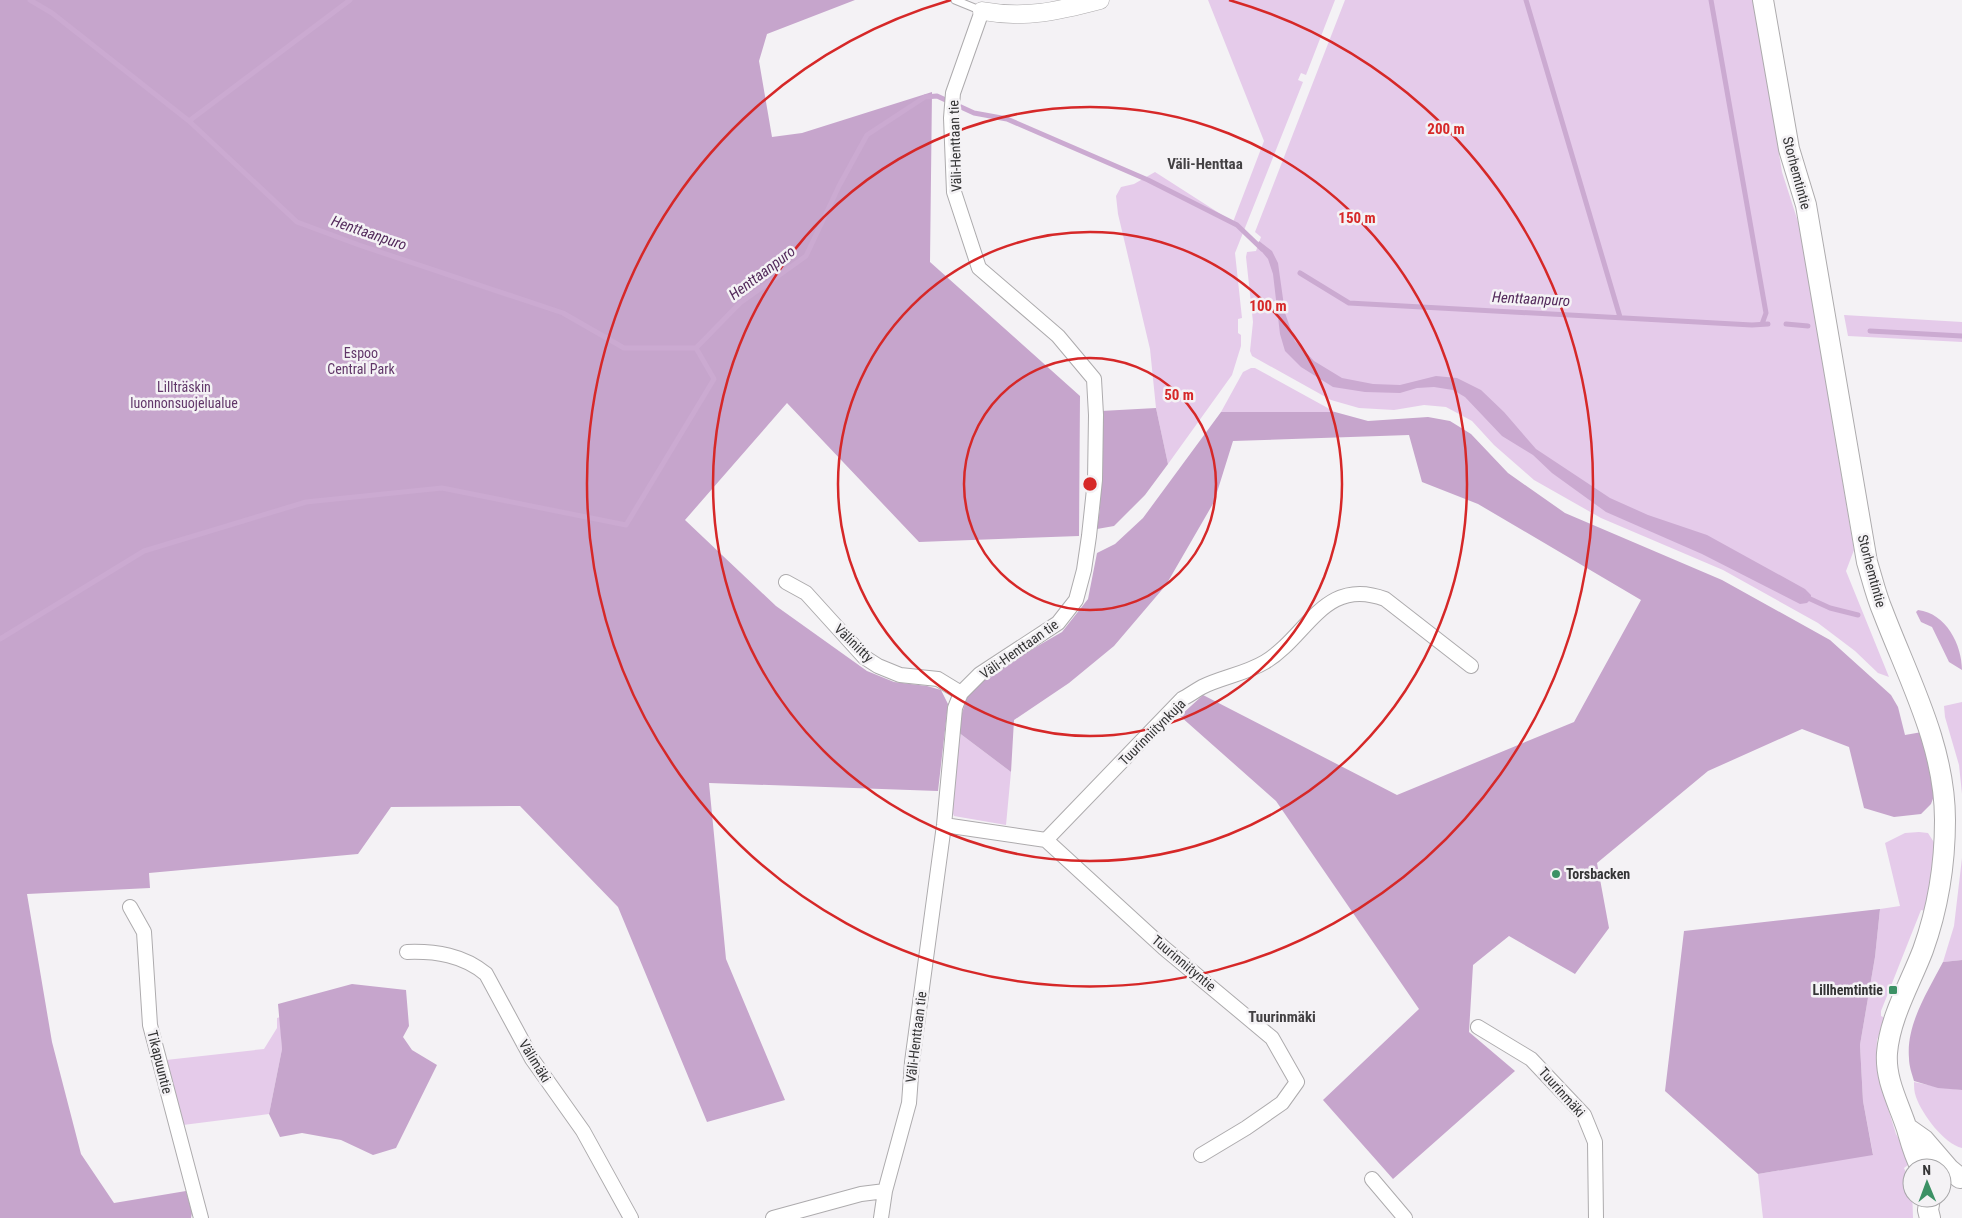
<svg xmlns="http://www.w3.org/2000/svg" width="1962" height="1218" font-family="'Roboto Condensed',sans-serif">
  <style>
    .green { fill: #e5cbea }
    .forest { fill: #c6a5cc }
    .water { fill: #cbaad1 }
    .lines { fill: none; stroke-linecap: round; stroke-linejoin: round }
    .stream { stroke: #cbaad1; stroke-width: 5 }
    .service-casing { stroke: #adabad; stroke-width: 9 }
    .minor-casing { stroke: #adabad; stroke-width: 16 }
    .tertiary-casing { stroke: #adabad; stroke-width: 19 }
    .secondary-casing { stroke: #adabad; stroke-width: 22 }
    .service { stroke: #fff; stroke-width: 7 }
    .minor { stroke: #fff; stroke-width: 14 }
    .tertiary { stroke: #fff; stroke-width: 18 }
    .secondary { stroke: #fff; stroke-width: 20 }
    .ring { fill: none; stroke: #d62828; stroke-width: 2.5 }
    .poi-dot { fill: #3c9165; stroke: #f4f2f5; stroke-width: 2 }
    .labels { text-anchor: middle; dominant-baseline: central; stroke-width: 5; stroke-linejoin: round; paint-order: stroke }
    .street-label { font-size: 14px; fill: #343435; stroke: #f4f2f5 }
    .park-label { font-size: 14px; fill: #613769; stroke: #f4f2f5 }
    .poi-label { font-size: 14px; font-weight: bold; fill: #343435; stroke: #f4f2f5; text-anchor: start }
    .neighbourhood-label { font-size: 15px; font-weight: bold; fill: #434143; stroke: #f4f2f5 }
    .water-label { font-size: 15px; font-style: italic; fill: #532a5b; stroke: #f4f2f5 }
    .centre { fill: #d62828; stroke: #f4f2f5; stroke-width: 2.5 }
    .ring-label { font-size: 15px; text-anchor: middle; font-weight: bold; fill: #d62828; stroke: #f4f2f5; stroke-width: 5; stroke-linejoin: round; paint-order: stroke }
  </style>
  <rect width="100%" height="100%" fill="#f4f2f5"/>
  <path class="green" d="M1208 0H1335L1306 75 1301 73 1298 80 1303 82 1235 253 1242 318 1238 319V333L1241 335V346L1232 375 1168 464 1156 408 1150 349 1118 214 1116 196 1121 187 1134 184 1155 172 1233 222 1264 141Z
    M1345 0H1754L1782 172 1800 228 1854 550 1846 571 1889 677 1878 673 1855 651 1818 623 1723 570 1601 518 1534 480 1494 445 1472 421 1446 407 1424 405 1394 410 1359 408 1331 400 1252 356 1250 351 1253 322 1246 257 1247 252 1256 251 1261 237 1255 232Z
    M1844 315 1962 322V342L1848 336Z
    M1251 368H1255L1335 412H1221L1243 372Z
    M1962 702V794L1959 765 1945 717 1944 706Z
    M958 732 1011 772 1006 825 954 816 950 808Z
    M1919 832 1928 833 1935 844 1932 880 1926 911 1921 910 1881 1011V1016L1885 1018 1877 1040 1876 1061 1882 1089 1896 1134 1912 1162 1904 1168 1912 1187 1913 1218H1763L1758 1174 1873 1154 1863 1101 1860 1045 1875 957 1880 909 1900 906 1885 843 1905 833Z
    M1962 858V960L1943 962 1954 926Z
    M280 1017 282 1049 269 1114 183 1125 166 1060 264 1049 277 1028V1018Z
    M1914 1082 1938 1087 1962 1090V1148C1944 1144 1922 1114 1916 1097 1914 1092 1914 1086 1914 1082Z"/>
  <path class="forest" d="M0 0H855L767 34 759 61 772 137 802 133 932 92 930 262 1080 396 1079 536 919 542 787 403 685 520 776 606 867 671 894 682 927 686 941 690 948 704 938 791 709 783 726 959 785 1100 707 1122 618 907 520 806 391 807 358 854 149 873 150 888 27 894 52 1042 81 1154 114 1203 186 1191 192 1213 191 1218H0Z
    M1156 408 1168 464 1145 495 1114 526 1097 529 1100 508 1101 411Z
    M1221 412H1335L1368 421 1428 417 1450 421 1471 434 1508 473 1565 513 1722 580 1830 640 1891 695 1898 707 1905 735 1922 732 1935 793 1931 804 1921 814 1894 817 1864 808 1849 747 1802 729 1708 771 1597 863 1609 928 1575 974 1509 936 1473 965 1469 1032 1515 1071 1393 1179 1323 1100 1419 1009 1276 801 1180 716 1203 695 1397 795 1574 722 1641 600 1478 504 1422 482 1409 435 1233 441 1214 502 1166 585 1114 646 1069 683 1014 720 1011 772 958 732 960 719 969 692 998 669 1062 632 1088 599 1097 553 1115 544 1143 518Z
    M1880 909 1875 957 1860 1045 1863 1101 1873 1155 1758 1174 1665 1091 1684 931Z
    M1962 960V1090L1938 1088 1914 1081C1912 1074 1909 1066 1909 1058 1906 1024 1928 991 1943 962Z
    M352 984 406 990 409 1026 403 1037 412 1050 437 1065 396 1148 373 1155 341 1140 302 1133 280 1137 269 1114 282 1049 278 1004Z"/>
  <path class="water" d="M1259 241 1272 251 1278 263 1285 313 1295 341 1314 361 1342 378 1373 384 1400 385 1436 376 1457 378 1481 390 1504 412 1536 449 1610 498 1648 515 1707 535 1805 589 1811 595V599L1807 603 1800 604 1702 554 1606 512 1552 473 1533 455 1502 436 1465 397 1453 390 1434 387 1417 388 1400 393 1365 392 1333 387 1301 367 1285 351 1280 334 1273 274 1268 259 1257 246Z
    M1918 610C1946 613 1962 645 1962 670L1949 662 1932 627 1921 622 1916 612Z"/>
  <g class="lines">
    <path class="stream" d="M30 0 52 13 189 121 297 222 359 245 563 313 624 348H696L740 303 806 256 839 186 867 135 925 97 937 96 974 113 1007 119 1148 180 1237 225 1262 249
      M1526 0 1620 317
      M1711 0 1766 313 1762 324
      M189 121 350 0
      M1300 273 1349 303 1752 325 1768 324
      M1786 324 1808 326
      M1870 331 1962 336
      M1806 597 1830 608 1858 615
      M0 639 144 551 306 502 442 488 626 525 714 379 696 348"/>
    <g class="service-casing">
      <path id="service" d="M955 0 982 11"/>
    </g>
    <g class="minor-casing">
      <path id="minor" d="M786 582 806 593 864 657 878 666 900 675 938 679 961 693
        M944 825 1046 840 1164 948 1272 1038 1297 1082 1282 1103 1246 1128 1201 1155
        M1046 840 1182 699C1188 696 1195 691 1202 687 1222 677 1245 674 1265 662 1308 636 1324 576 1385 599L1471 666
        M130 907 144 932 150 1025 201 1218
        M407 952C436 951 463 955 486 974L532 1059 583 1131 631 1218
        M1478 1027 1531 1059 1584 1115 1595 1142 1596 1218
        M1372 1179 1405 1218
        M773 1218 861 1194 885 1191
        M881 1218 885 1191 909 1103 912 1062 944 825 955 708 961 693 980 674 1058 623 1076 600 1084 570 1089 536 1095 480 1096 415 1094 379 1058 336 979 268 954 192 951 118 953 93 982 11"/>
    </g>
    <g class="tertiary-casing">
      <path id="tertiary" d="M982 11C1026 19 1058 11 1100 0"/>
    </g>
    <g class="secondary-casing">
      <path id="secondary" d="M1763 0 1789 149 1806 205 1867 562C1872 578 1876 596 1883 612 1909 680 1945 746 1945 820 1945 865 1938 908 1923 950 1910 984 1890 1017 1887 1053 1885 1080 1899 1104 1907 1129 1911 1143 1914 1155 1921 1168
        M1907 1128 1924 1140 1949 1169 1960 1178
        M1930 1218 1928 1210 1930 1198"/>
    </g>
    <use href="#service" class="service"/>
    <use href="#minor" class="minor"/>
    <use href="#tertiary" class="tertiary"/>
    <use href="#secondary" class="secondary"/>
  </g>
  <g class="ring">
    <circle cx="1090" cy="484" r="126"/>
    <circle cx="1090" cy="484" r="252"/>
    <circle cx="1090" cy="484" r="377"/>
    <path d="M1229 0A503 503 0 1 1 951 0"/>
  </g>
  <g class="poi-dot">
    <circle cx="1556" cy="874" r="5"/>
    <rect x="1888" y="985" width="10" height="10" rx="2.5"/>
  </g>
  <g class="labels">
    <g class="street-label">
      <text transform="translate(955 146) rotate(-92)">Väli-Henttaan tie</text>
      <text transform="translate(1797 173) rotate(75)">Storhemtintie</text>
      <text transform="translate(1872 571) rotate(75)">Storhemtintie</text>
      <text transform="translate(854 643) rotate(44)">Väliniitty</text>
      <text transform="translate(1019 649) rotate(-35)">Väli-Henttaan tie</text>
      <text transform="translate(1152 732) rotate(-45)">Tuurinniitynkuja</text>
      <text transform="translate(1184 963) rotate(40)">Tuurinniityntie</text>
      <text transform="translate(916 1037) rotate(-83)">Väli-Henttaan tie</text>
      <text transform="translate(535 1061) rotate(58)">Välimäki</text>
      <text transform="translate(160 1062) rotate(76)">Tikapuuntie</text>
      <text transform="translate(1562 1092) rotate(48)">Tuurinmäki</text>
    </g>
    <g class="park-label">
      <text x="361" y="353">Espoo<tspan x="361" dy="16">Central Park</tspan></text>
      <text x="184" y="387">Lillträskin<tspan x="184" dy="16">luonnonsuojelualue</tspan></text>
    </g>
    <g class="poi-label">
      <text x="1566" y="874">Torsbacken</text>
      <text x="1883" y="990" text-anchor="end">Lillhemtintie</text>
    </g>
    <g class="neighbourhood-label">
      <text x="1205" y="164">Väli-Henttaa</text>
      <text x="1282" y="1017">Tuurinmäki</text>
    </g>
    <g class="water-label">
      <text transform="translate(369 233) rotate(19)">Henttaanpuro</text>
      <text transform="translate(762 273) rotate(-37)">Henttaanpuro</text>
      <text transform="translate(1531 299) rotate(3)">Henttaanpuro</text>
    </g>
  </g>
  <circle cx="1090" cy="484" r="8" class="centre"/>
  <g class="ring-label">
    <text x="1446" y="134">200 m</text>
    <text x="1357" y="223">150 m</text>
    <text x="1268" y="311">100 m</text>
    <text x="1179" y="400">50 m</text>
  </g>
  <g transform="translate(1927 1183) rotate(359)"><circle r="24" fill="#f4f2f5" stroke="#a7a6a8"/>
  <path d="M0-4L9 19L0 12L-9 19Z" fill="#3c9165"/>
  <text y="-8" font-size="14" font-weight="bold" text-anchor="middle" fill="#343435">N</text>
  </g>
</svg>
